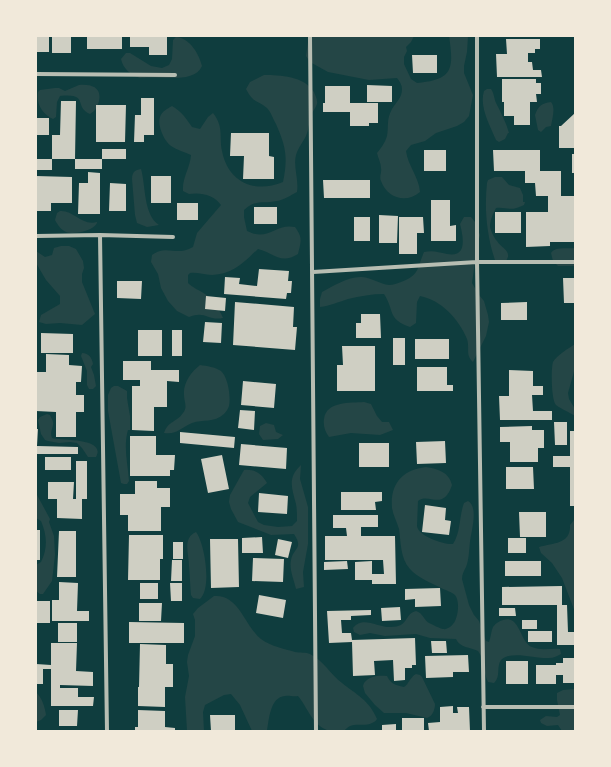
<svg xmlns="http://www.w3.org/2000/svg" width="611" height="767" font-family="'Exo 2',sans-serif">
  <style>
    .green { fill: #244646 }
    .building { fill: #cfcfc3 }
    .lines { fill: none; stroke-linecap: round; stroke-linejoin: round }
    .minor { stroke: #b8beb3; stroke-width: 4 }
  </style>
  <rect width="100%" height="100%" fill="#0f3d3e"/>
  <path class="green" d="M312 36H414L411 42 406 47 407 51 404 57V64L411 79 417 83C453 80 454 69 449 36H468L467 52 464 66V73L473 95 469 116 464 122 457 126 436 133 425 141 411 145 406 151C408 166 419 177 420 192 406 204 387 198 381 181 379 177 382 172 381 168 381 163 378 158 377 153 381 148 385 143 387 136 389 126 386 120 392 109 396 102 402 98 402 89 402 85 400 82 397 78L369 80 328 72 310 62 306 56 308 42Z
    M176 37C190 38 199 54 202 66 194 85 157 75 140 78 131 75 123 69 121 59L126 53H130L151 66 162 68 169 65 172 59 173 40Z
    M264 75C280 75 304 76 314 92 315 95 318 100 317 104 316 107 313 111 311 115 309 122 309 129 306 136 303 142 298 148 296 155 293 167 299 179 297 192 291 195 284 200 277 201 263 204 256 199 244 210V217L247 231C269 242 275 223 295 227 303 238 301 241 298 254 281 265 274 253 258 249 243 263 233 274 212 275 204 275 197 272 190 273L188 275V283C193 288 199 290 205 294 213 299 219 309 223 318 208 321 205 310 189 317L177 311 168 301 161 288 158 274 151 262 152 255C167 244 176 257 193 247L197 233 221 205C214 195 201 192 189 194L183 191C182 178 190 168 191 155 185 152 177 150 171 146 164 141 157 125 160 117 162 111 167 109 172 106 181 111 186 118 192 127L200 129 208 117 213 113C224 127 219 136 222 151 228 182 254 194 283 182 288 157 286 147 276 124 273 119 271 112 267 108 257 100 253 103 246 89L250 82Z
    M79 85C91 84 102 87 99 101 97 108 95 111 90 114 73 107 90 93 60 96L57 102 56 117 53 119C42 114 36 104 38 92L40 90 55 88H59L65 91Z
    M487 89H491C494 93 494 98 496 103 501 113 506 122 509 133H508L505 139 499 142 496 140C490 125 479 107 484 91Z
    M551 102C556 108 552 119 551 126L546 127 541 132 538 130 535 115C538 106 542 103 551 102Z
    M141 169C146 186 143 214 159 225L147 227 137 223 135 215 132 179C132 172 135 170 141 169Z
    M495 177H502L509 185 520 188 523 195V202H525L524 205C510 212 508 207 496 208 493 214 490 220 490 227 491 231 494 238 497 241 501 248 513 251 506 261L496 263C487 238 484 209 487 183L488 180Z
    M60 211C74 210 81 226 97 222V223C93 231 74 235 66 232 61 230 57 224 55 220L57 213Z
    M464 217H471L475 222 480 235 477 248 472 283 479 295 484 301 488 315 489 322 486 336 473 362C465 355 470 348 467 339 459 319 441 300 420 296L417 302 416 323 410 327C387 319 395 311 384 294 372 294 360 296 348 299 338 302 330 306 320 307V299L322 292C333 286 349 276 362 277 372 278 380 284 389 285 393 285 398 283 401 282 420 275 417 268 424 252 433 250 438 252 447 254 468 258 463 236 460 224Z
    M61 246H69L76 249 83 261 84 268 82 274V282L95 314 82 325 60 323 46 324 39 322 41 315 60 304V296L46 280 36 263V251L45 257 52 255 54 248Z
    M575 248V266H558L553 261 551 253C555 246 567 249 575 248Z
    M575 344V368L568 393 569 399 575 409V416C569 412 561 409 556 405 551 400 551 367 553 362 556 356 569 348 575 344Z
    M82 353C89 353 92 358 93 364L91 367 94 375 96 386 93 389H89L87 385V371L81 356Z
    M200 365C207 366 215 367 221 371 228 377 231 397 229 406 228 409 226 412 224 414 214 423 203 419 192 423 180 428 177 435 164 433 168 421 177 422 183 413 188 407 184 402 184 395 183 383 191 372 200 365Z
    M114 386H118L127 391V398L130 416V430H128C123 447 128 464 129 481L127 484H124L121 483 108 411V395L111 388Z
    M364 402 371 404 377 416 382 422H389L393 430 380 435 351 433 329 437C325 431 323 426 324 419 326 401 350 403 364 402Z
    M47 414 50 415C51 418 54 421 53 425 52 430 50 433 52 438 59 441 107 437 96 457H88L82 448 77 443 70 442 59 443 48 441 45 440 41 434 38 420 40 417Z
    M266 423 274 425 276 432 283 435 278 439 263 440 259 434 260 426Z
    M301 465 300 479 308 507V544L303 572 304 587 296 589C294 580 289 569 291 560 293 548 304 549 294 534L271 535 238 522 231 509 229 502 230 495 244 470C255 469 262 474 267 483L250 497 248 503 258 522 264 525 278 527 292 526 297 521C297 515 297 509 296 504 292 488 287 478 301 465Z
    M426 467C438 469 449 472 452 485 443 512 429 492 418 501L417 526C418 536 444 545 453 544 461 532 459 516 464 503L468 501C479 507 471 532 470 542 469 550 469 560 466 567 464 571 462 574 462 579L469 605 474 615 479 621 486 641 489 642C491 637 491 631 493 627 496 623 499 621 503 620 520 614 520 643 532 647 541 651 550 648 560 649L561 654C557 656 554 658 549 658 537 659 510 650 501 660 496 667 501 677 494 683L488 682C483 672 485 660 478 651 470 647 460 648 456 639L430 638 416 634 385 636 370 633 360 635 354 632 353 628C363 615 378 628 391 627 409 627 404 614 416 611 423 613 424 620 429 623 431 624 441 629 443 629 448 630 453 625 455 621 458 615 460 601 455 595 452 592 445 590 441 588 431 583 417 577 410 569 400 558 401 542 399 529 397 522 393 515 392 508 390 484 402 470 426 467Z
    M36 493 50 519 49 522 54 536 55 555 52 581 43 594H40L36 591V565L41 562C48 548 47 535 41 521L36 518Z
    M574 520 575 521V612L562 578 552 563 541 553 539 547C554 543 571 544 570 525Z
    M196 532C205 544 212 588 200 599L193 598 191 595C190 585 190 576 189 566 189 554 182 538 196 532Z
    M214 596C239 594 244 625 261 639 270 646 285 649 295 652 300 653 306 652 310 654 323 660 331 675 342 683 357 695 369 700 377 719 376 721 374 722 372 723 362 728 353 720 344 731 340 731 334 732 330 731 313 727 308 708 298 696 293 697 289 695 285 696 270 697 269 720 267 731H252L240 705 231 694 224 695 205 705 203 712 204 731H187L185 697 189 676 187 662 188 655 195 636V620L193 614 198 608Z
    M416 674 420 675 422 677 435 704C435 709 433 716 427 718L406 713H384L375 705 365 693 363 686 364 683C369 676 379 675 387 676 391 684 395 685 404 687 409 684 410 677 416 674Z
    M575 689V731H562L558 725 547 726 541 723 540 720 546 716 557 717 560 715 557 700V693L563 690Z
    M36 692C42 698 45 707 46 715L41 720 36 722Z"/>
  <path class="building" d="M36 36H49V52H36Z
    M52 36H71V53H52Z
    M87 36H122V49H87Z
    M130 36H167V55H149V47H130Z
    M506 39H540V49H535V53H528V62H532L533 70H541L542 77H497L496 54H507Z
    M412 55H437V73H413Z
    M502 79H536V83H541V94H536L537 102H530V125H514V116H504V102H502Z
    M367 85 392 86V102H367Z
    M325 86H350V103H378V123H369V126H350V112H323V103H325Z
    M141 98H154V135H144V142H134L135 115H141Z
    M61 101H76L75 159H52V135H60Z
    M96 105H126L125 142H96Z
    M575 113V148H559V126H561Z
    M36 118H49V135H36Z
    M231 133H269V156L274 157V179H243L244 156H230Z
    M102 149H126V159H102Z
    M424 150H446V171H424Z
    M493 150H540V171H561V196H574L575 242H550V246L526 247V212H548V196H536L535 183H525V171H494Z
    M572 154H575V173H572Z
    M36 159H52V170H36Z
    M75 159H102V169H75Z
    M88 172 100 173V214H78L79 183H88Z
    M36 176 72 177V203H51V211H36Z
    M151 176H171V203H151Z
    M323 180H370V198H324Z
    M110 183 126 184V211H109Z
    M431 200H450V226L456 225V241H431Z
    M177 203H198V220H177Z
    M254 207H277V224H254Z
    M495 212H521V233H495Z
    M379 215 398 216 397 243H379Z
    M354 217H370V241H354Z
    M399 217H423L424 233H417V254H399Z
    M259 269 289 271 288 281H292L291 293H287L286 299 224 294 225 277 240 278 239 284 257 286Z
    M563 278H575V303H564Z
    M117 281H142L141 299 117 298Z
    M206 296 226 298 225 311 205 309Z
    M235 302 294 307 293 327H297L295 350 233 345Z
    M527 302V320H501V303Z
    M361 314H380L381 338H356V323H361Z
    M205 322 222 323 221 343 203 342Z
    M138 330H162V356H138Z
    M172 330H182V356H172Z
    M41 333 73 334V353H41Z
    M393 338H405V365H393Z
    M415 339H449V359H415Z
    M342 346H375V391H337V365H343Z
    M46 354 69 355V365L82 366 81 382H76V395H84V412H76V437H56V412L36 411V372H46Z
    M123 361H151V370H179V382L167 381V407H154V431L132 430V386H140V380H123Z
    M417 367H447V385H453V391H417Z
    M509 370 533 371V386H543V395H532L533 411H552V420H500L499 396H509Z
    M243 381 276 384 274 408 241 405Z
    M240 410 255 411 254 430 238 428Z
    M554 422H567V445H555Z
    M532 426V430H544V448H538V462H510V442H500V427Z
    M36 429H38L37 446 78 447V454H36Z
    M570 431H575V506H570V467H553V456H570Z
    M180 432 235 437 234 448 180 443Z
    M130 436H156V455H175L174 470H170V476H130Z
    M445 441 446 463 417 464 416 442Z
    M359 443H389V467H359Z
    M241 444 287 448 286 469 239 465Z
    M222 455 229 489 208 493 201 459Z
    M45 457H71V470H45Z
    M76 461H87V499H82V519L57 518V499H48V482H74L73 499H76Z
    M506 467H533L534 489H506Z
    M135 481H157V488H170V507H161V531H128V515H120V494H135Z
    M341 492H382V501L375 502 376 510H341Z
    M259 493 288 496 287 514 258 512Z
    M425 505 446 508 445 520 451 521 449 535 422 532Z
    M519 512H546V537H520Z
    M333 515H378V527H361V536H395L396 584H372V580H355V562L372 561V574H384L383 560H325V536H347L346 528H333Z
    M36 530H40V560H36Z
    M59 531H76V577H57Z
    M129 535H163V559H160V580H128Z
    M262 537 263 553H242V538Z
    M508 538H526V553H508Z
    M210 539H238L239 587 211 588Z
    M278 539 292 542 288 558 275 555Z
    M173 542H183V559H173Z
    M253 558 284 559 283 582 252 581Z
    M172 560H182V581H171Z
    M347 561 348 569 324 570V562Z
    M505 561H541V576H505Z
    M59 582 78 583 77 611H89V621H52V600H59Z
    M140 583H158V599H140Z
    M170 583H182V601H171Z
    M562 586V605H567L568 632H575V645H557V605H502V587Z
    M440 588 441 606 415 607V599L405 600V589Z
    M259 595 286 600 283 618 256 613Z
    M36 601H50V623H36Z
    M139 603H162L161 621H139Z
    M400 607 401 620 382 621 381 608Z
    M499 608H515L516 616H499Z
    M371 610V615L351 616V620H341L342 633H351L352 640 415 638 416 665H412V668H405V680L394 681 393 660 374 661 375 675 353 676 352 642 329 643 327 611Z
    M522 620H537V629H522Z
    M129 622 184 623V643H129Z
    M58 623H77V642H58Z
    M528 631H552V642H528Z
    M431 641H446L447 653H432Z
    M51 643H77L76 671 93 672V686L60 685V688H78V697H94L93 706H51V669H43V684H36V664L51 665Z
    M140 644 166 645V664H173V687H165V707L138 706V687H139Z
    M468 655 469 672H453V677L426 678 425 656Z
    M563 658H575V683H563V675H556V684H536V665H556V663H563Z
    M506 661H528V684H506Z
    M453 706V713H458L457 707H469L470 731H429L428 723 440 722V707Z
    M59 710H78L77 726H59Z
    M138 710 165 711V727L175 728V731H135V727H138Z
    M210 715H235V731H211Z
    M402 718H424V731H402Z
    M396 724V731H382V725Z"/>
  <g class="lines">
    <path class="minor" d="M310 36 316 731
      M477 36V262L484 731
      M36 74 175 75
      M100 235 107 731
      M36 236 100 235 173 237
      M313 272 477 262H575
      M483 707H575"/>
  </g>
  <rect width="611" height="767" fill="none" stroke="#f1e9da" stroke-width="74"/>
</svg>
